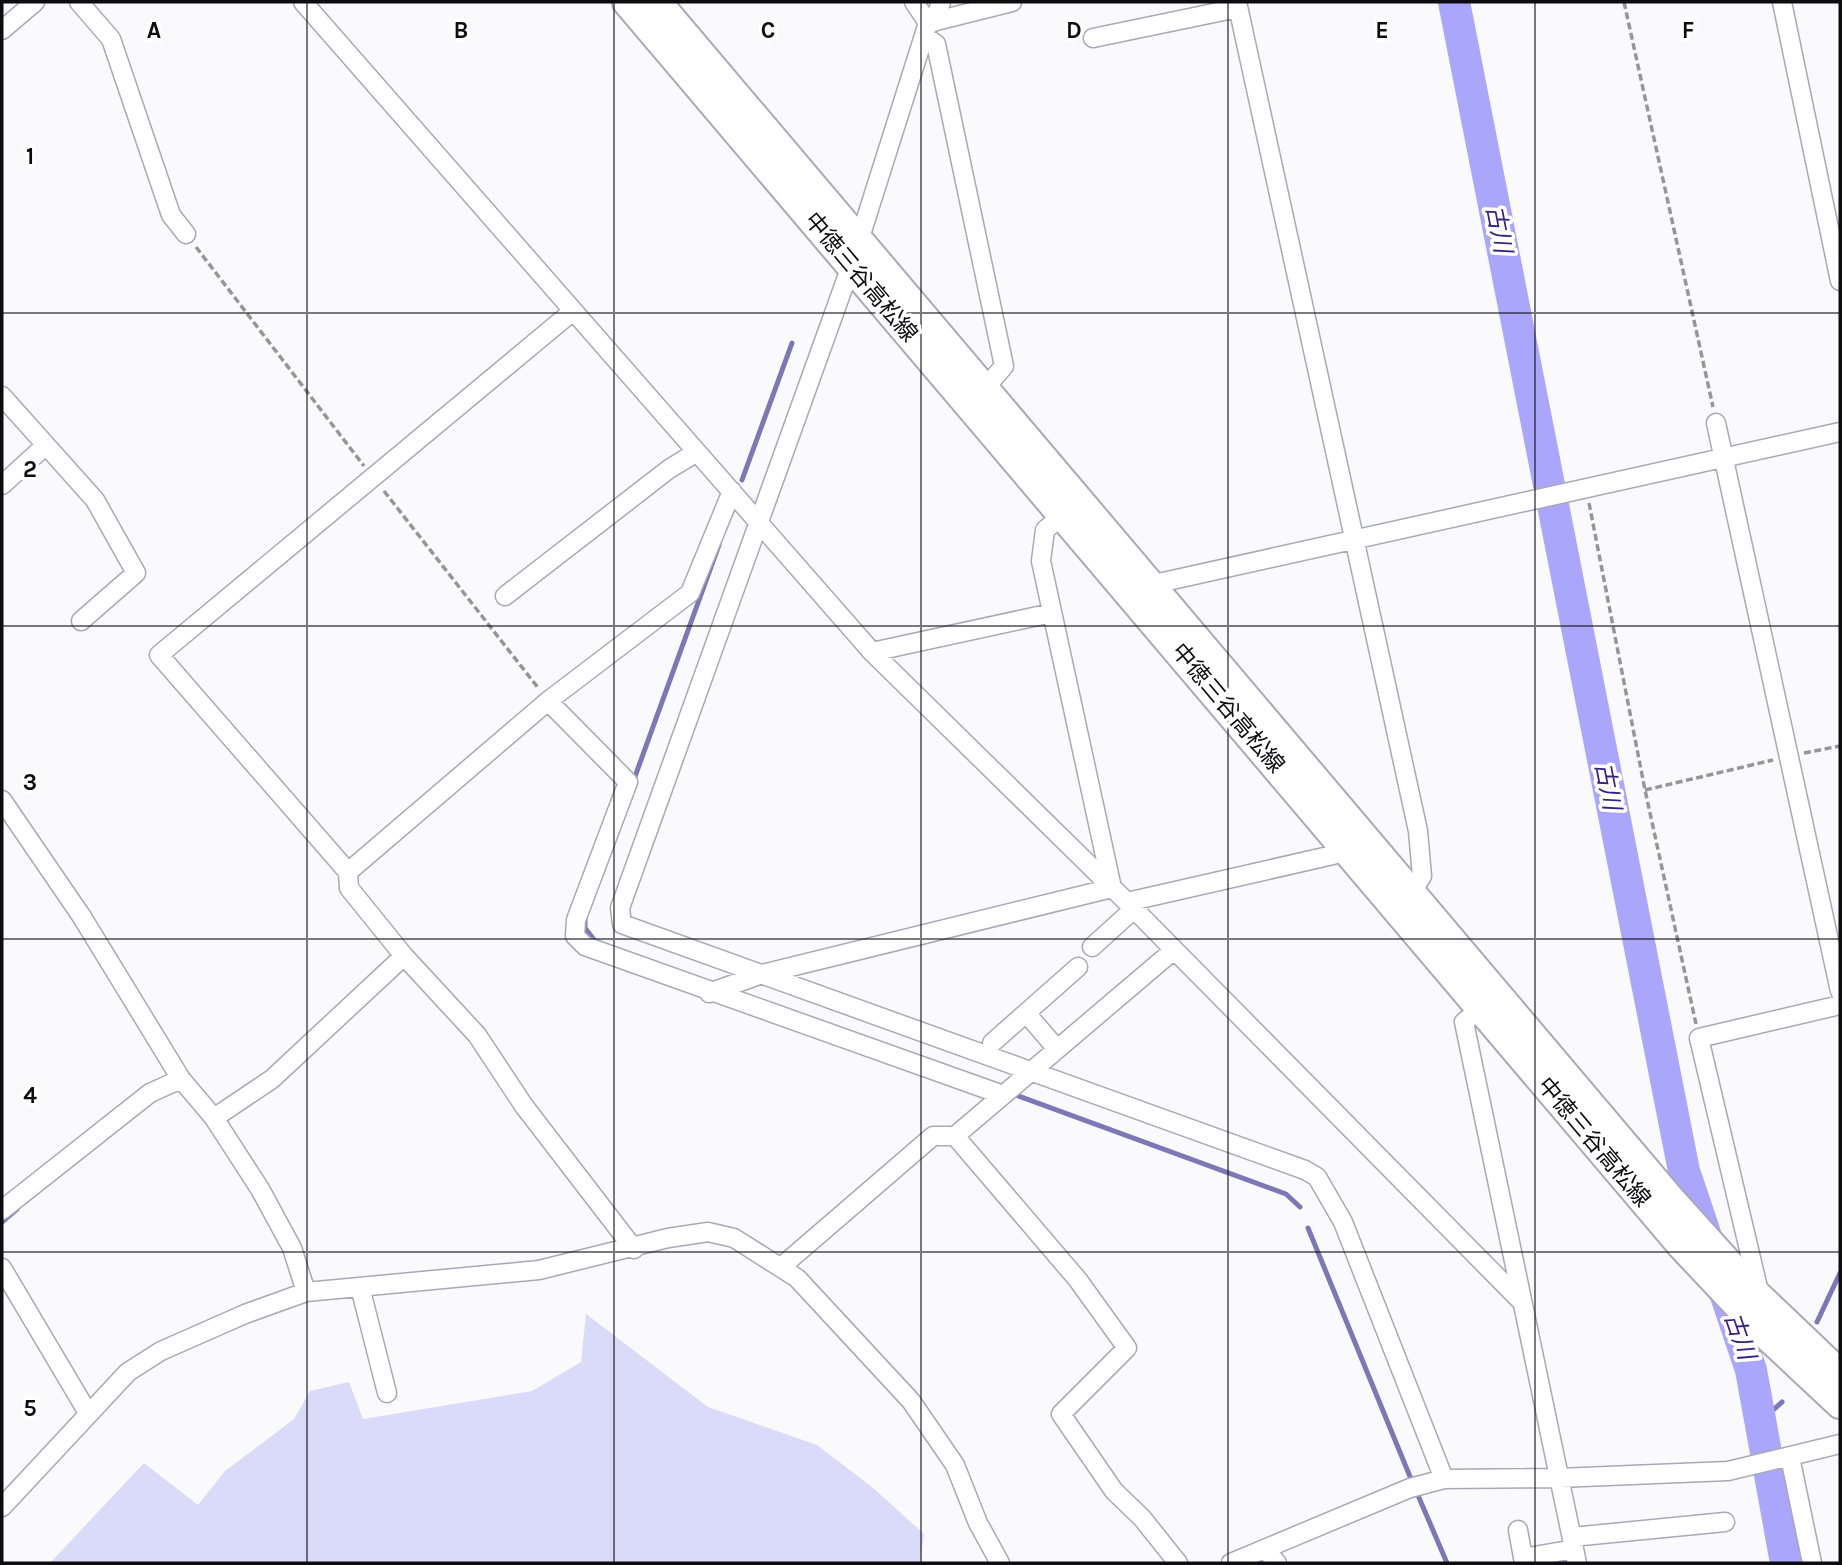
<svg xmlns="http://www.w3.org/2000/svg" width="1842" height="1565" font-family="Karla,'Noto Sans JP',sans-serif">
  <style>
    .green { fill: #dadaf9 }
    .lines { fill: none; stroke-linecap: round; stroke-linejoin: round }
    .stream { stroke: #7b78b5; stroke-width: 5 }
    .river { stroke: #aaa6fb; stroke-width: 32 }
    .street-casing { stroke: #a8a8b7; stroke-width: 21 }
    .primary-casing { stroke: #a8a8b7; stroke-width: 32 }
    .path { stroke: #969699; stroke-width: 3.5; stroke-dasharray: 7 3.5; stroke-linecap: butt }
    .street { stroke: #fff; stroke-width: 18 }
    .primary { stroke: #fff; stroke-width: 28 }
    .grid { fill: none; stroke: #0c0c11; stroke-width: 2; stroke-opacity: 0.55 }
    .labels { text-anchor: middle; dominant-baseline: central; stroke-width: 7; stroke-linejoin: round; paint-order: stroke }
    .street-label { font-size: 23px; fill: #0c0c11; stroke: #fff }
    .water-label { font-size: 24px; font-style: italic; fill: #372282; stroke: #fff }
    .grid-label { font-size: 23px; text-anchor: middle; font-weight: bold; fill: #0c0c11; stroke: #fff; stroke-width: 7; stroke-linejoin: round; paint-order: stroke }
  </style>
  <rect width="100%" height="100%" fill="#fafafd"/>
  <path class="green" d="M586 1314 708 1407 817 1445 872 1487 924 1534 920 1563H50L144 1463 198 1505 225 1471 294 1419 310 1391 349 1382 363 1419 532 1391 581 1362Z"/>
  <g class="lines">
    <path class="stream" d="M742 480 792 343
      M633 782 719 545
      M585 916V928L595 941
      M1016 1095 1286 1194 1300 1207
      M2 1222 17 1209
      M1308 1228 1411 1479
      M1817 1322 1840 1273
      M1761 1421 1782 1402
      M1417 1493 1447 1563"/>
    <path class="river" d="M1454 2 1684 1171 1751 1370 1786 1563"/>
    <g class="street-casing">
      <path id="street" d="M79 2 111 39 171 215 186 234
        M303 2 872 652 1134 909 1521 1301
        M914 2 928 23
        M1012 2 928 23 851 266 620 908 622 924 1305 1170 1317 1177 1343 1222 1444 1479
        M1237 2 1418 831 1422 876 1408 898
        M1782 2 1840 281
        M934 22 941 2
        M2 30 35 2
        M924 36 936 44 1004 366 979 395
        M1093 38 1238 8
        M573 311 159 655 348 872 349 888 404 956 477 1035 524 1106 634 1249
        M2 396 95 500 136 573 81 621
        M1716 423 1840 991
        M2 485 46 445
        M1145 586 1840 432
        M505 596 669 469 697 452
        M872 652 1052 613
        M548 701 628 782 576 920 575 936 585 946 1003 1095
        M2 800 82 917 181 1079 214 1118 260 1189 292 1248 306 1292
        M348 872 548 701 690 593 732 491
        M1127 902 1333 855 1344 846
        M1092 947 1134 909
        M709 993 762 974 1112 888 1041 561 1045 530 1070 509
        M1488 1003 1464 1022 1577 1563
        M992 1043 1026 1013
        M1057 1049 1026 1013 1078 967
        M214 1118 272 1079 404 956
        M955 1136 1078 1280 1127 1348 1061 1414 1114 1491 1142 1518 1178 1563
        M2 1210 150 1093 181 1079
        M781 1267 933 1136H955L1174 950
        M2 1268 88 1413
        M360 1287 387 1393
        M1759 1292 1699 1038 1840 1005
        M1790 1457 1812 1563
        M2 1507 128 1372 161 1351 245 1314 306 1292 539 1270 668 1238 708 1232 734 1238 797 1278 911 1401 955 1465 978 1523 1000 1563
        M1518 1530 1524 1563
        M1572 1537 1725 1522
        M1265 1549 1277 1563
        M1523 1558 1574 1549
        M1231 1563 1410 1488 1444 1479 1559 1478 1728 1471 1840 1444"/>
    </g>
    <g class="primary-casing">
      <path id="primary" d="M627 2 1681 1245 1763 1332 1840 1404
        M657 2 1672 1201 1756 1294 1840 1374"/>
    </g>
    <path class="path" d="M1624 2 1713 407
      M196 247 364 466
      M384 491 539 689
      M1589 503 1645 790 1696 1024
      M1804 753 1840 746
      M1645 790 1773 760"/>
    <use href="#street" class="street"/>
    <use href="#primary" class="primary"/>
  </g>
  <path class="grid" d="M307 2V1563M614 2V1563M921 2V1563M1228 2V1563M1535 2V1563M2 313H1840M2 626H1840M2 939H1840M2 1252H1840"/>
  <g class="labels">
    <g class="street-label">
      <text transform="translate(861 277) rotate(50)">中徳三谷高松線</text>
      <text transform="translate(1228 708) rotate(50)">中徳三谷高松線</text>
      <text transform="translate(1594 1142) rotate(50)">中徳三谷高松線</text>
    </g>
    <g class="water-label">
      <text transform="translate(1499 229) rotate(79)">古川</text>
      <text transform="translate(1608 786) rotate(79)">古川</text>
      <text transform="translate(1740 1336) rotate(71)">古川</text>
    </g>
  </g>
  <g class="grid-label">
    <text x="154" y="38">A</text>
    <text x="461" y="38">B</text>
    <text x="768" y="38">C</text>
    <text x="1074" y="38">D</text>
    <text x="1382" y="38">E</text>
    <text x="1688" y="38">F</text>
    <text x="30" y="164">1</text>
    <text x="30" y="477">2</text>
    <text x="30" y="790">3</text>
    <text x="30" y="1103">4</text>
    <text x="30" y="1416">5</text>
  </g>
  <rect width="1842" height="1565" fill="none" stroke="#0c0c11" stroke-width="7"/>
</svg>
